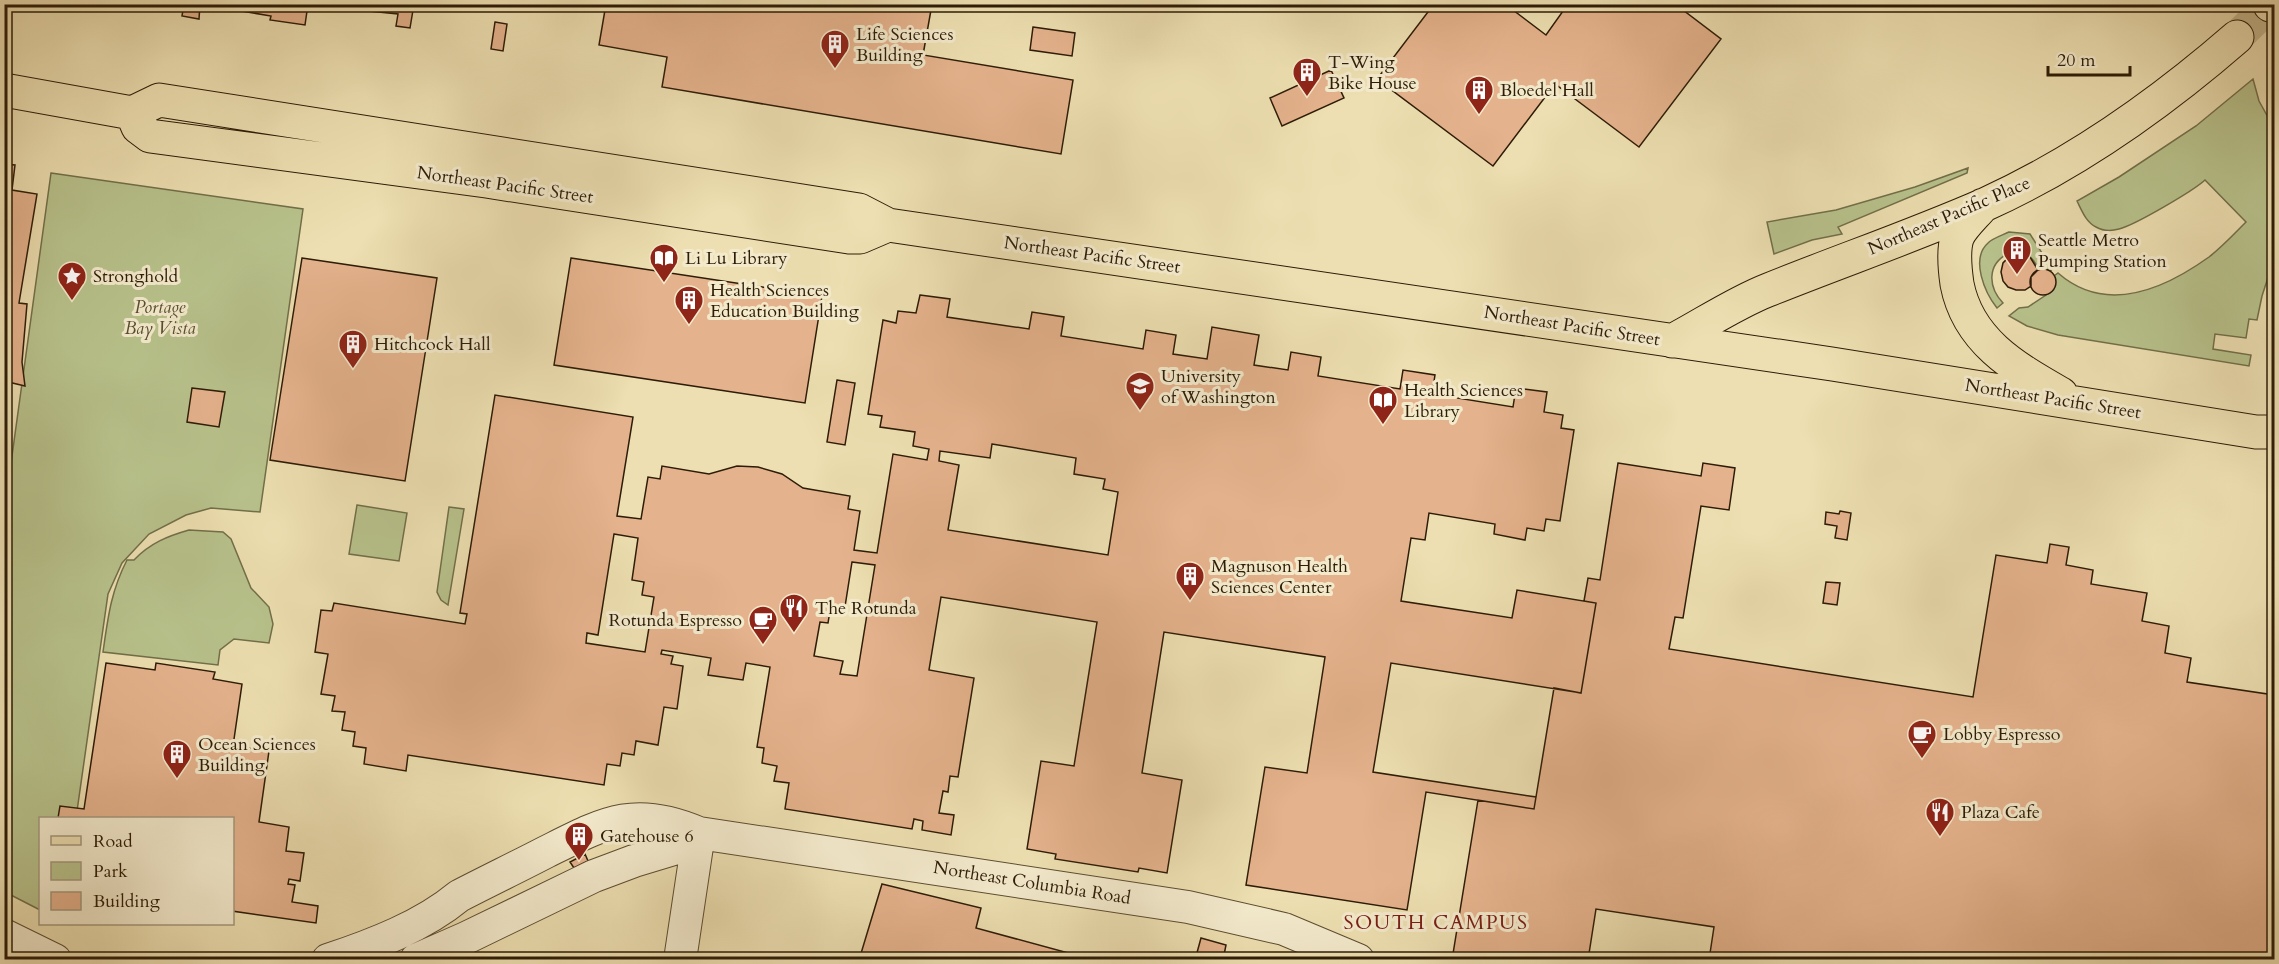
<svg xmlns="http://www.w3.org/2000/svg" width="2279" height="964" font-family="Cardo,serif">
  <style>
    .green { fill: #b8c28c; stroke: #726f4a; stroke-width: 1.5 }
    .building { fill: #e4b28c; stroke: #2d1c07; stroke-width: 1.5; fill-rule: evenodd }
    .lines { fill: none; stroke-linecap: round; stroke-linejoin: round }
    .major-tunnel { stroke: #c7b88f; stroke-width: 33; stroke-dasharray: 33 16; stroke-linecap: butt }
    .minor-casing { stroke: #5d4d32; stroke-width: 34 }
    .major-casing { stroke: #2d1c07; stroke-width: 35 }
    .minor { stroke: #f3eacc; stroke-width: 32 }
    .major { stroke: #eddfb1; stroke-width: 33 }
    .labels { text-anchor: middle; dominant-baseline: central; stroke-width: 6; stroke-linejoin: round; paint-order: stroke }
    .poi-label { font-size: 18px; fill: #2d1c07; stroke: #f3eacc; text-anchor: start }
    .street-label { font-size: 18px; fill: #2d1c07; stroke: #f3eacc }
    .park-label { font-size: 18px; font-style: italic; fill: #574e2f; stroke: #f3eacc }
    .neighbourhood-label { font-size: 20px; letter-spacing: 1.5px; fill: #7a1f14; stroke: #f3eacc }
  </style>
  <rect width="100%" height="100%" fill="#eddfb1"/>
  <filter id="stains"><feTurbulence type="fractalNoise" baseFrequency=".00333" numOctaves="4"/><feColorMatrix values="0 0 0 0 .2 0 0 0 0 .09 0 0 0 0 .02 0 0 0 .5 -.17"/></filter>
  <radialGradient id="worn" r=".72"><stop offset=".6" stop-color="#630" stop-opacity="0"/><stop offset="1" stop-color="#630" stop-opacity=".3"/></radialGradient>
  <path class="green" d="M2274 32V87L2269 61V34Z
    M2253 79 2259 101 2274 128V259L2262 296 2257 320 2249 319 2246 338 2215 334 2213 349 2251 355 2249 366 2058 335 2027 326 2009 316 2019 308 2028 307 2052 291 2055 285 2054 276 2058 273C2106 315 2163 290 2209 257 2222 247 2234 234 2246 222L2205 180C2193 191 2135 225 2119 229 2112 231 2103 231 2096 227 2086 222 2082 211 2077 201L2119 177 2196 126Z
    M1968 168 1967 173 1838 227 1842 234 1812 240 1774 254 1767 222 1836 210 1915 187Z
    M51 173 303 209 260 512 211 508 186 515 149 534 122 563 108 594 76 818H40V910L5 892 4 514Z
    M2009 232 2030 234 2052 269 2050 272 2046 269 2038 270C2031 248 2021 259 2007 254 1987 265 1988 287 2003 303L1997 308C1985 293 1970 259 1988 243 1993 238 2003 235 2009 232Z
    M357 505 407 513 399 561 349 554Z
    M449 507 464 509 448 605 441 600 437 592Z
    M189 530 223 532 231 539 251 588 269 607 273 624 269 643 234 639 220 650 218 665 103 652C108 617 111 591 127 560H134C150 543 168 536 189 530Z"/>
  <path class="building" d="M184 4H200L199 19 182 16Z
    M200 4H308L305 25 270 20 271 16Z
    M370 4H414L410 28 396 26 398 14 369 11Z
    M606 4H921V9L931 10 923 55 1073 80 1061 154 662 87 667 57 599 45Z
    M1434 4H1505L1546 35 1568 4H1675L1721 39 1639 147 1555 84 1493 166 1377 79Z
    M495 22 507 24 503 51 491 49Z
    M1033 27 1075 33 1072 56 1030 50Z
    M1331 70 1344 98 1282 126 1270 98Z
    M4 164 15 165 12 190 37 194 19 303 27 304 22 362 25 386 8 382 4 400Z
    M2016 254 2030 257 2038 270 2031 277V286L2025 290H2016L2008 287 2003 281 2001 272 2003 263 2009 257Z
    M302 258 437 278 405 481 270 460Z
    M571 258 822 296 805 403 554 365Z
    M2030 282a13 13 0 1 1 26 0a13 13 0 1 1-26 0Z
    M920 295 950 299 947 317 1029 329 1032 312 1064 317 1061 336 1143 349 1146 330 1176 335 1173 354 1207 359 1212 327 1259 335 1254 365 1288 370 1291 352 1321 357 1318 376 1400 389 1403 370 1435 375 1432 394 1513 407 1516 388 1547 392 1544 412 1563 415 1561 428 1574 430 1560 521 1546 519 1544 531 1527 528 1525 540 1494 534 1495 524 1429 513 1425 540 1411 538 1401 601 1512 618 1517 590 1596 603 1581 693 1391 663 1373 772 1536 797 1534 809 1426 792 1407 910 1246 885 1265 767 1307 773 1325 657 1164 632 1142 773 1182 780 1167 873 1139 868 1138 872 1055 859 1056 854 1027 849 1041 761 1074 766 1097 622 941 597 929 670 974 678 958 777 950 776 948 792 943 791 939 813 954 815 951 835 922 830 923 821 914 819 912 829 785 809 789 783 774 781 777 766 762 763 764 748 757 747 770 667 746 663 743 680 708 675 711 658 662 650 661 654 673 656 671 664 683 666 677 709 664 707 658 745 636 741 634 755 622 753 620 766 607 764 604 785 408 755 406 771 364 764 366 748 353 746 355 732 342 730 345 712 332 711 335 696 321 694 328 654 315 652 321 610 332 611 334 603 465 624 467 614 460 613 495 395 633 417 617 516 641 519 648 477 660 479 662 466 709 474 737 466 758 467 782 474 803 488 850 496 848 509 860 511 854 550 877 553 893 454 927 460 929 449 913 446 915 432 880 427 882 416 868 414 883 320 896 323 898 311 916 313ZM992 444 1076 458 1074 474 1105 479 1103 489 1118 492 1108 555 948 530 959 465 939 461 940 451 990 458ZM614 534 638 538 632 580 644 582 642 595 654 597 645 652 586 643 587 633 598 635ZM852 562 875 565 857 676 840 674 843 661 814 656 820 622 828 623 830 611 844 613Z
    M837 380 855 383 845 445 827 442Z
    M192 388 225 392 219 427 187 422Z
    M1618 463 1701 476 1703 463 1735 468 1729 510 1701 506 1683 618 1675 617 1669 649 1973 697 1996 555 2047 563 2050 544 2069 547 2066 565 2093 570 2091 584 2147 593 2142 621 2169 626 2165 653 2191 658 2187 682 2274 695V960H1863L1851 958V960H1709L1714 927 1596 909 1588 960H1452L1478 800 1534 809 1554 688 1581 693 1596 603 1584 601 1588 578 1600 580Z
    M1840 511 1851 513 1847 540 1835 538 1837 526 1825 524 1826 512 1839 514Z
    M1826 582 1840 583 1837 605 1823 603Z
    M106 663 155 670 156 663 215 672 213 679 242 684 233 746 269 751 259 822 289 827 286 851 304 853 300 881 289 879 288 884 295 885 292 902 318 906 316 923 232 911V818H58L60 806 84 809Z
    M585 854 588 861 574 868 570 862Z
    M882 884 981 908 976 928 1094 960H859Z
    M1201 938 1226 945 1223 960H1195Z"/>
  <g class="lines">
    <path class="major-tunnel" d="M2237 37 2270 5"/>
    <g class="minor-casing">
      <path id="minor" d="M4 935 55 960
        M328 960C373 945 423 926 459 896 488 881 517 867 546 852 604 823 634 805 699 833L1188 907 1284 929 1358 960
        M416 960 466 938 594 876 634 861 677 848 699 833
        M680 960 699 833"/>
    </g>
    <g class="major-casing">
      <path id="major" d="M2270 5 2271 4
        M4 90 132 113 159 100 859 210 888 225 1832 364 2256 432H2274
        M132 113 138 127 150 136 486 181 849 237H860L888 225
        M1983 205C1976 214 1961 227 1957 238 1953 251 1955 270 1957 284 1968 341 2014 367 2061 394
        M1672 341C1704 324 1735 303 1768 290 1840 261 1913 236 1984 205 2077 163 2160 104 2237 37"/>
    </g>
    <use href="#minor" class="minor"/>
    <use href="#major" class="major"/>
  </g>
  <defs>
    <g id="building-pin" transform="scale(1.5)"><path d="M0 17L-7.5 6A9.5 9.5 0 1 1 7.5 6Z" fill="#8f2418" stroke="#f3eacc"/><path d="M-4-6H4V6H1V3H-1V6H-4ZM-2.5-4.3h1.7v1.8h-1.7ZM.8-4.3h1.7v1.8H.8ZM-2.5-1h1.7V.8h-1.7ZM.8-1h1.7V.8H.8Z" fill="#fff"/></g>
    <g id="library-pin" transform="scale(1.5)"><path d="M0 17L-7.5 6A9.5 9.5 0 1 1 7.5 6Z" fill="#8f2418" stroke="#f3eacc"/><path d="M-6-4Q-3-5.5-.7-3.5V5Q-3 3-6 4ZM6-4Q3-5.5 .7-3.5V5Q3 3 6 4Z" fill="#fff"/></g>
    <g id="sight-pin" transform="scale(1.5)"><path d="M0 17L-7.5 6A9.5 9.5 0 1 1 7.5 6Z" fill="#8f2418" stroke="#f3eacc"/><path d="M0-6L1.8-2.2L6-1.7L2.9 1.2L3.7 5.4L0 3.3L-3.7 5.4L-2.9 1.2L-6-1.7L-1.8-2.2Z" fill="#fff"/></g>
    <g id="university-pin" transform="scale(1.5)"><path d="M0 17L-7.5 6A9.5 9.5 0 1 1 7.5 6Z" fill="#8f2418" stroke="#f3eacc"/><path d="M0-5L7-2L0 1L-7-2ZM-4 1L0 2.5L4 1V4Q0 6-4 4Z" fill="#fff"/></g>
    <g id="restaurant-pin" transform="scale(1.5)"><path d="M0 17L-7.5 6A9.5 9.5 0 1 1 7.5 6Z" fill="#8f2418" stroke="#f3eacc"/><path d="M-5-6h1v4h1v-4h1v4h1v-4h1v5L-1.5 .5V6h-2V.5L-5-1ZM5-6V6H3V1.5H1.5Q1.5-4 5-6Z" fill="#fff"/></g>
    <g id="cafe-pin" transform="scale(1.5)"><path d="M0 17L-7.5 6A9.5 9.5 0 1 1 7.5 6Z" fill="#8f2418" stroke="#f3eacc"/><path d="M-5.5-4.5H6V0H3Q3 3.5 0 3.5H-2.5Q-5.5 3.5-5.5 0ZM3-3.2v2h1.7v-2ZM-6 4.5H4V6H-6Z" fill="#fff"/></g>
  </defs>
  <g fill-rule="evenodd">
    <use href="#building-pin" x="835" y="44"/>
    <use href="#building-pin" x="1307" y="72"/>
    <use href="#building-pin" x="1479" y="90"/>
    <use href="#building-pin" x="2017" y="250"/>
    <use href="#library-pin" x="664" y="258"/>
    <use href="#sight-pin" x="72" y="276"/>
    <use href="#building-pin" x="689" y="300"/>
    <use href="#building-pin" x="353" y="344"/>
    <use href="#university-pin" x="1140" y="386"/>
    <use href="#library-pin" x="1383" y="400"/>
    <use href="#building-pin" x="1190" y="576"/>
    <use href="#restaurant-pin" x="794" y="608"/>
    <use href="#cafe-pin" x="763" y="620"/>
    <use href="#cafe-pin" x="1922" y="734"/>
    <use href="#building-pin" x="177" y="754"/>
    <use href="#restaurant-pin" x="1940" y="812"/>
    <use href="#building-pin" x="579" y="836"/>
  </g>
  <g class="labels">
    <g class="poi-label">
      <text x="856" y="34">Life Sciences<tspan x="856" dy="21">Building</tspan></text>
      <text x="1328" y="62">T-Wing<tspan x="1328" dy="21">Bike House</tspan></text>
      <text x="1500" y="90">Bloedel Hall</text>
      <text x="2038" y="240">Seattle Metro<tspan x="2038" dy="21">Pumping Station</tspan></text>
      <text x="685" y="258">Li Lu Library</text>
      <text x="93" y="276">Stronghold</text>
      <text x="710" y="290">Health Sciences<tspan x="710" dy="21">Education Building</tspan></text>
      <text x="374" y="344">Hitchcock Hall</text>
      <text x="1161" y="376">University<tspan x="1161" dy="21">of Washington</tspan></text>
      <text x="1404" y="390">Health Sciences<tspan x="1404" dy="21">Library</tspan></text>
      <text x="1211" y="566">Magnuson Health<tspan x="1211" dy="21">Sciences Center</tspan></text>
      <text x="815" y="608">The Rotunda</text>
      <text x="742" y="620" text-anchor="end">Rotunda Espresso</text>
      <text x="1943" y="734">Lobby Espresso</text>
      <text x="198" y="744">Ocean Sciences<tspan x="198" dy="21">Building</tspan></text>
      <text x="1961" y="812">Plaza Cafe</text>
      <text x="600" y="836">Gatehouse 6</text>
    </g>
    <g class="street-label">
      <text transform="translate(505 185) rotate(8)">Northeast Pacific Street</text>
      <text transform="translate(1949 216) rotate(-23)">Northeast Pacific Place</text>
      <text transform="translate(1092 255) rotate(8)">Northeast Pacific Street</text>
      <text transform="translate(1572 326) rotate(9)">Northeast Pacific Street</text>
      <text transform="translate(2053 399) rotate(9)">Northeast Pacific Street</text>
      <text transform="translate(1032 883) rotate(9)">Northeast Columbia Road</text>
    </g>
    <g class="park-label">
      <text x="160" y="307">Portage<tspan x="160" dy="21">Bay Vista</tspan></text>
    </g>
    <g class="neighbourhood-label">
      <text x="1436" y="922">SOUTH CAMPUS</text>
    </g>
  </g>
  <rect width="2279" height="964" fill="none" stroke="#eddfb1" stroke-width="24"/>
  <rect x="6" y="6" width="2267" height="952" fill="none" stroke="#2d1c07" stroke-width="3"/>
  <rect x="12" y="12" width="2255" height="940" fill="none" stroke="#2d1c07" stroke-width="1.5"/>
  <rect x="39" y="817" width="195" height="108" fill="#f3eacc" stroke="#a4987d" stroke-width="1.5"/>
  <rect x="51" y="836" width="30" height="9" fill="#eddfb1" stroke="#a4987d" stroke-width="1.5"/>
  <text x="93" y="847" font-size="18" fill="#2d1c07">Road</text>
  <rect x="51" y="862" width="30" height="18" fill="#b8c28c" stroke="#a4987d" stroke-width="1.5"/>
  <text x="93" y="877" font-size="18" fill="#2d1c07">Park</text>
  <rect x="51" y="892" width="30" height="18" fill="#e4b28c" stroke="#a4987d" stroke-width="1.5"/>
  <text x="93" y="907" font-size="18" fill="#2d1c07">Building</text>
  <path d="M2048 66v9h82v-9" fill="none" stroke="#2d1c07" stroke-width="3"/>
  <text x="2057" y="66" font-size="18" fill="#2d1c07" stroke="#f3eacc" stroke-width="4.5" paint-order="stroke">20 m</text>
  <rect width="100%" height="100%" filter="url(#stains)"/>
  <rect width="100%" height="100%" fill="url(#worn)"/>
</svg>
